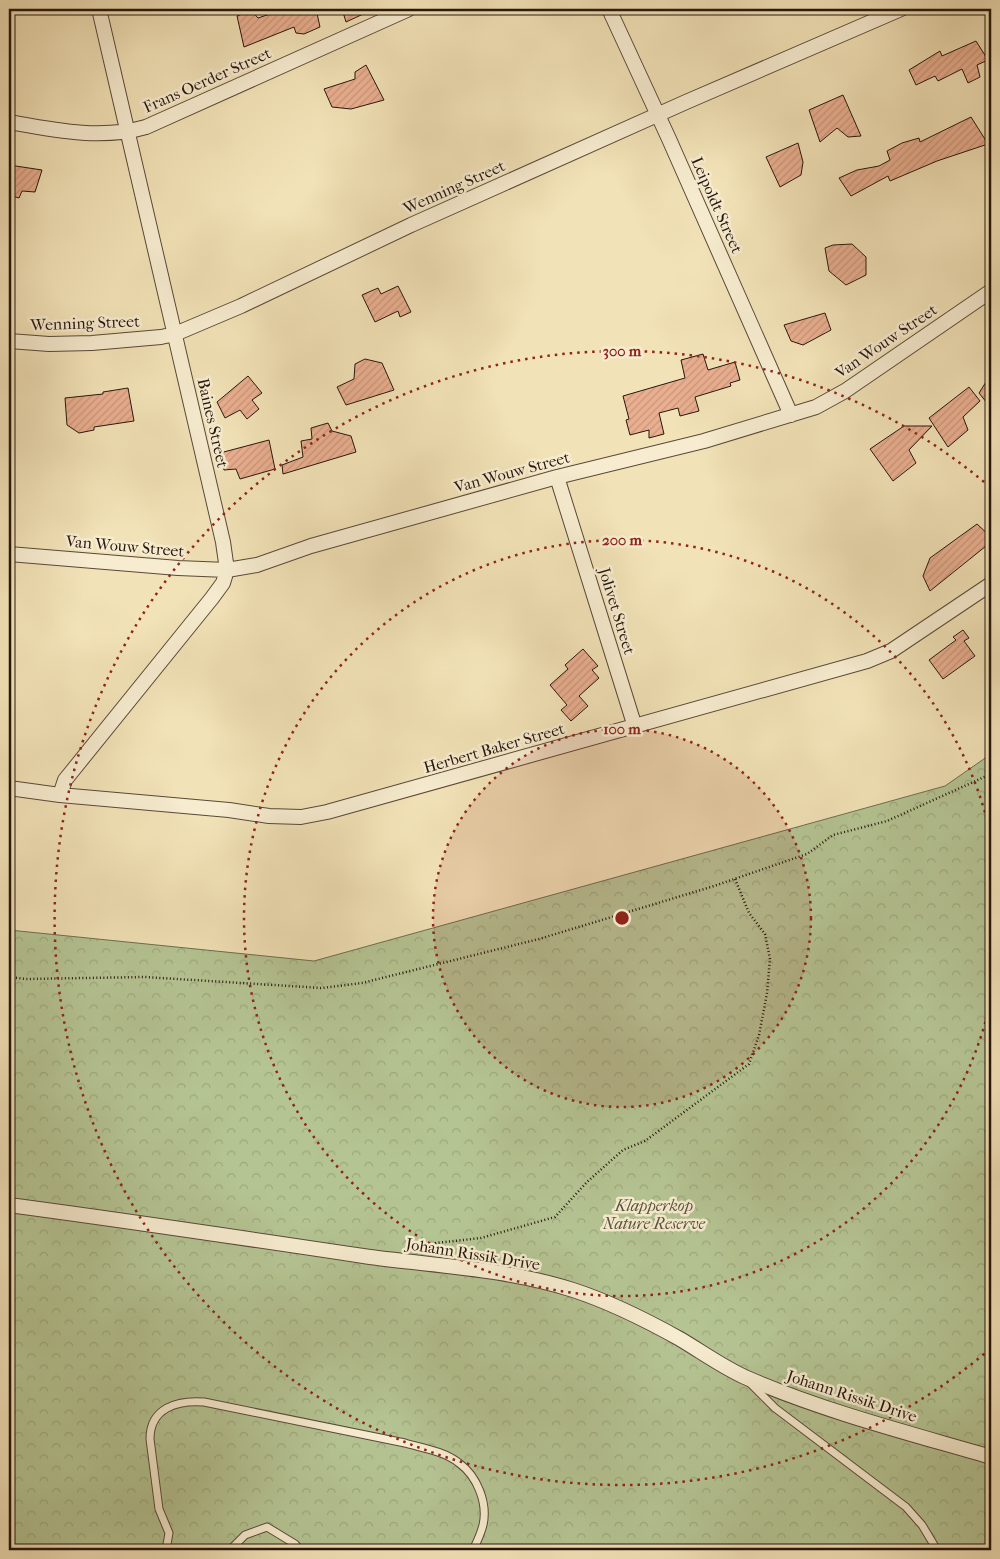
<svg xmlns="http://www.w3.org/2000/svg" width="1000" height="1559" font-family="'IM FELL French Canon',serif">
  <style>
    .forest { fill: url(#forest-crowns); stroke: #6e6d50 }
    .building { fill: url(#building-hatch); stroke: #26160e }
    .lines { fill: none; stroke-linecap: round; stroke-linejoin: round }
    .service-casing { stroke: #594938; stroke-width: 9 }
    .minor-casing { stroke: #594938; stroke-width: 16 }
    .path { stroke: #26160e; stroke-width: 2.5; stroke-dasharray: 1 2.5; stroke-linecap: butt }
    .service { stroke: #f7ecd0; stroke-width: 7 }
    .minor { stroke: #f7ecd0; stroke-width: 14 }
    .ring { fill: none; stroke: #8f2418; stroke-width: 2.5; stroke-dasharray: 2.5 5 }
    .labels { text-anchor: middle; dominant-baseline: central; stroke-width: 5; stroke-linejoin: round; paint-order: stroke }
    .street-label { font-size: 16px; fill: #26160e; stroke: #f7ecd0 }
    .park-label { font-size: 16px; font-style: italic; fill: #58533d; stroke: #f7ecd0 }
    .centre { fill: #8f2418; stroke: #f7ecd0; stroke-width: 2.5 }
    .ring-label { font-size: 15px; text-anchor: middle; font-weight: bold; fill: #8f2418; stroke: #f7ecd0; stroke-width: 5; stroke-linejoin: round; paint-order: stroke }
  </style>
  <defs>
    <pattern id="forest-crowns" width="20" height="18" patternUnits="userSpaceOnUse" patternTransform="scale(1.25)"><rect width="20" height="18" fill="#b5c493"/><path d="M2 6a3 3 0 1 1 6 0M12 15a3 3 0 1 1 6 0" fill="none" stroke="#9ca87e"/></pattern>
    <pattern id="building-hatch" width="6" height="6" patternUnits="userSpaceOnUse" patternTransform="scale(1.25)"><rect width="6" height="6" fill="#eaaf90"/><path d="M-1 1l2-2M0 6l6-6M5 7l2-2" fill="none" stroke="#c9967b"/></pattern>
  </defs>
  <rect width="100%" height="100%" fill="#f2e2b7"/>
  <filter id="stains"><feTurbulence type="fractalNoise" baseFrequency=".004" numOctaves="4"/><feColorMatrix values="0 0 0 0 .2 0 0 0 0 .09 0 0 0 0 .02 0 0 0 .5 -.17"/></filter>
  <radialGradient id="worn" r=".72"><stop offset=".6" stop-color="#630" stop-opacity="0"/><stop offset="1" stop-color="#630" stop-opacity=".3"/></radialGradient>
  <path class="forest" d="M991 754V1550H9V930L314 961 945 786Z"/>
  <path class="building" d="M285 9H316L320 27 304 34 296 33 294 27 244 47 237 16 251 10 258 18Z
    M342 9H374L346 22Z
    M976 41 988 60 977 65 980 77 968 83 962 69 938 81 935 76 916 85 909 70 940 51 942 56Z
    M366 65 384 100 351 109 332 107 324 89 355 79V72Z
    M843 95 861 136 848 137 837 128 820 142 809 110Z
    M971 117 988 144 937 161 890 181 888 176 851 196 839 178 857 170 879 166 890 160 887 151 902 143 919 138 920 142Z
    M798 143 803 162 801 175 780 187 766 157Z
    M9 165 42 170 35 192 22 191 19 198 9 195Z
    M852 244 866 257V275L846 285 829 271 825 248 833 245Z
    M398 286 411 312 400 317 398 311 375 322 362 295 378 288 381 294Z
    M825 313 831 330 803 345 791 341 784 325Z
    M703 354 708 370 735 362 740 380 730 383 731 386 695 397 699 411 680 416 678 408 659 413 664 434 649 438V430L630 435 626 420 629 419 623 396 685 378 681 360Z
    M365 359 382 363 394 390 346 405 337 387 354 379 355 364Z
    M991 374V408L979 393Z
    M248 376 262 393 252 400 259 409 247 419 240 410 225 418 217 402Z
    M969 387 980 401 963 417 968 430 948 447 929 418Z
    M128 388 134 421 94 427V430L79 433 67 425 65 398 103 394V392Z
    M328 423 332 431 351 436 356 452 283 474 282 465 303 457 301 441 312 439 311 428Z
    M904 426H932L909 450 916 463 893 481 870 449Z
    M269 440 275 469 240 479 236 469 224 470 220 453Z
    M977 524 991 537V542L930 591 923 576 930 558Z
    M963 630 969 638 964 641 975 656 943 679 929 660 956 640 953 637Z
    M583 649 598 666 592 670 599 678 579 696 588 706 571 721 561 710 567 705 550 685 568 669 565 665Z"/>
  <g class="lines">
    <g class="service-casing">
      <path id="service" d="M751 1384 775 1408 906 1507 922 1525 937 1550
        M166 1550 169 1533 159 1509 150 1439C150 1408 177 1400 204 1402L405 1443C422 1448 444 1451 459 1463 477 1476 488 1503 483 1525 481 1533 477 1542 473 1550
        M230 1550 245 1535 267 1527 295 1544 300 1550"/>
    </g>
    <g class="minor-casing">
      <path id="minor" d="M609 9 669 139 791 415
        M9 122C54 130 101 140 146 127L409 9
        M9 341 49 344 92 343 161 337 175 334 241 306 411 225 686 102 901 9
        M557 477 635 727
        M9 554 178 568 227 570 257 565 311 546 557 477 704 441 816 407 845 391 991 291
        M9 788 60 795 229 810 269 816 301 817 327 812 867 661 891 651 991 584
        M60 795 65 780 212 598 223 583 227 570 223 542 99 9
        M9 1205C129 1221 250 1239 370 1257 438 1266 507 1269 573 1290 610 1302 646 1320 680 1339 702 1352 724 1368 747 1378 826 1412 909 1433 991 1457"/>
    </g>
    <path class="path" d="M9 977 26 979 145 977 322 988 362 983 539 939 714 886 807 854 833 835 887 821 991 774
      M427 1250 436 1243 481 1238 555 1217 587 1182 623 1150 645 1141 749 1064 759 1035 767 993 770 959 765 934 749 913 735 879"/>
    <use href="#service" class="service"/>
    <use href="#minor" class="minor"/>
  </g>
  <circle cx="622" cy="918" r="189" fill="#8f2418" fill-opacity=".12"/>
  <g class="ring">
    <circle cx="622" cy="918" r="189"/>
    <path d="M991 1000A378 378 0 1 1 991 836"/>
    <path d="M990 1349A567 567 0 1 1 990 487"/>
  </g>
  <g class="labels">
    <g class="street-label">
      <text transform="translate(207 80) rotate(-24)">Frans Oerder Street</text>
      <text transform="translate(454 187) rotate(-24)">Wenning Street</text>
      <text transform="translate(717 205) rotate(66)">Leipoldt Street</text>
      <text transform="translate(85 323) rotate(-2)">Wenning Street</text>
      <text transform="translate(886 341) rotate(-34)">Van Wouw Street</text>
      <text transform="translate(213 423) rotate(77)">Baines Street</text>
      <text transform="translate(512 472) rotate(-15)">Van Wouw Street</text>
      <text transform="translate(125 546) rotate(5)">Van Wouw Street</text>
      <text transform="translate(617 611) rotate(73)">Jolivet Street</text>
      <text transform="translate(494 748) rotate(-16)">Herbert Baker Street</text>
      <text transform="translate(473 1254) rotate(9)">Johann Rissik Drive</text>
      <text transform="translate(852 1396) rotate(18)">Johann Rissik Drive</text>
    </g>
    <g class="park-label">
      <text x="654" y="1205">Klapperkop<tspan x="654" dy="18">Nature Reserve</tspan></text>
    </g>
  </g>
  <circle cx="622" cy="918" r="8" class="centre"/>
  <g class="ring-label">
    <text x="622" y="356">300 m</text>
    <text x="622" y="545">200 m</text>
    <text x="622" y="734">100 m</text>
  </g>
  <rect width="1000" height="1559" fill="none" stroke="#f2e2b7" stroke-width="30"/>
  <rect x="10" y="10" width="980" height="1539" fill="none" stroke="#26160e" stroke-width="2.5"/>
  <rect x="15" y="15" width="970" height="1529" fill="none" stroke="#26160e"/>
  <rect width="100%" height="100%" filter="url(#stains)"/>
  <rect width="100%" height="100%" fill="url(#worn)"/>
</svg>
